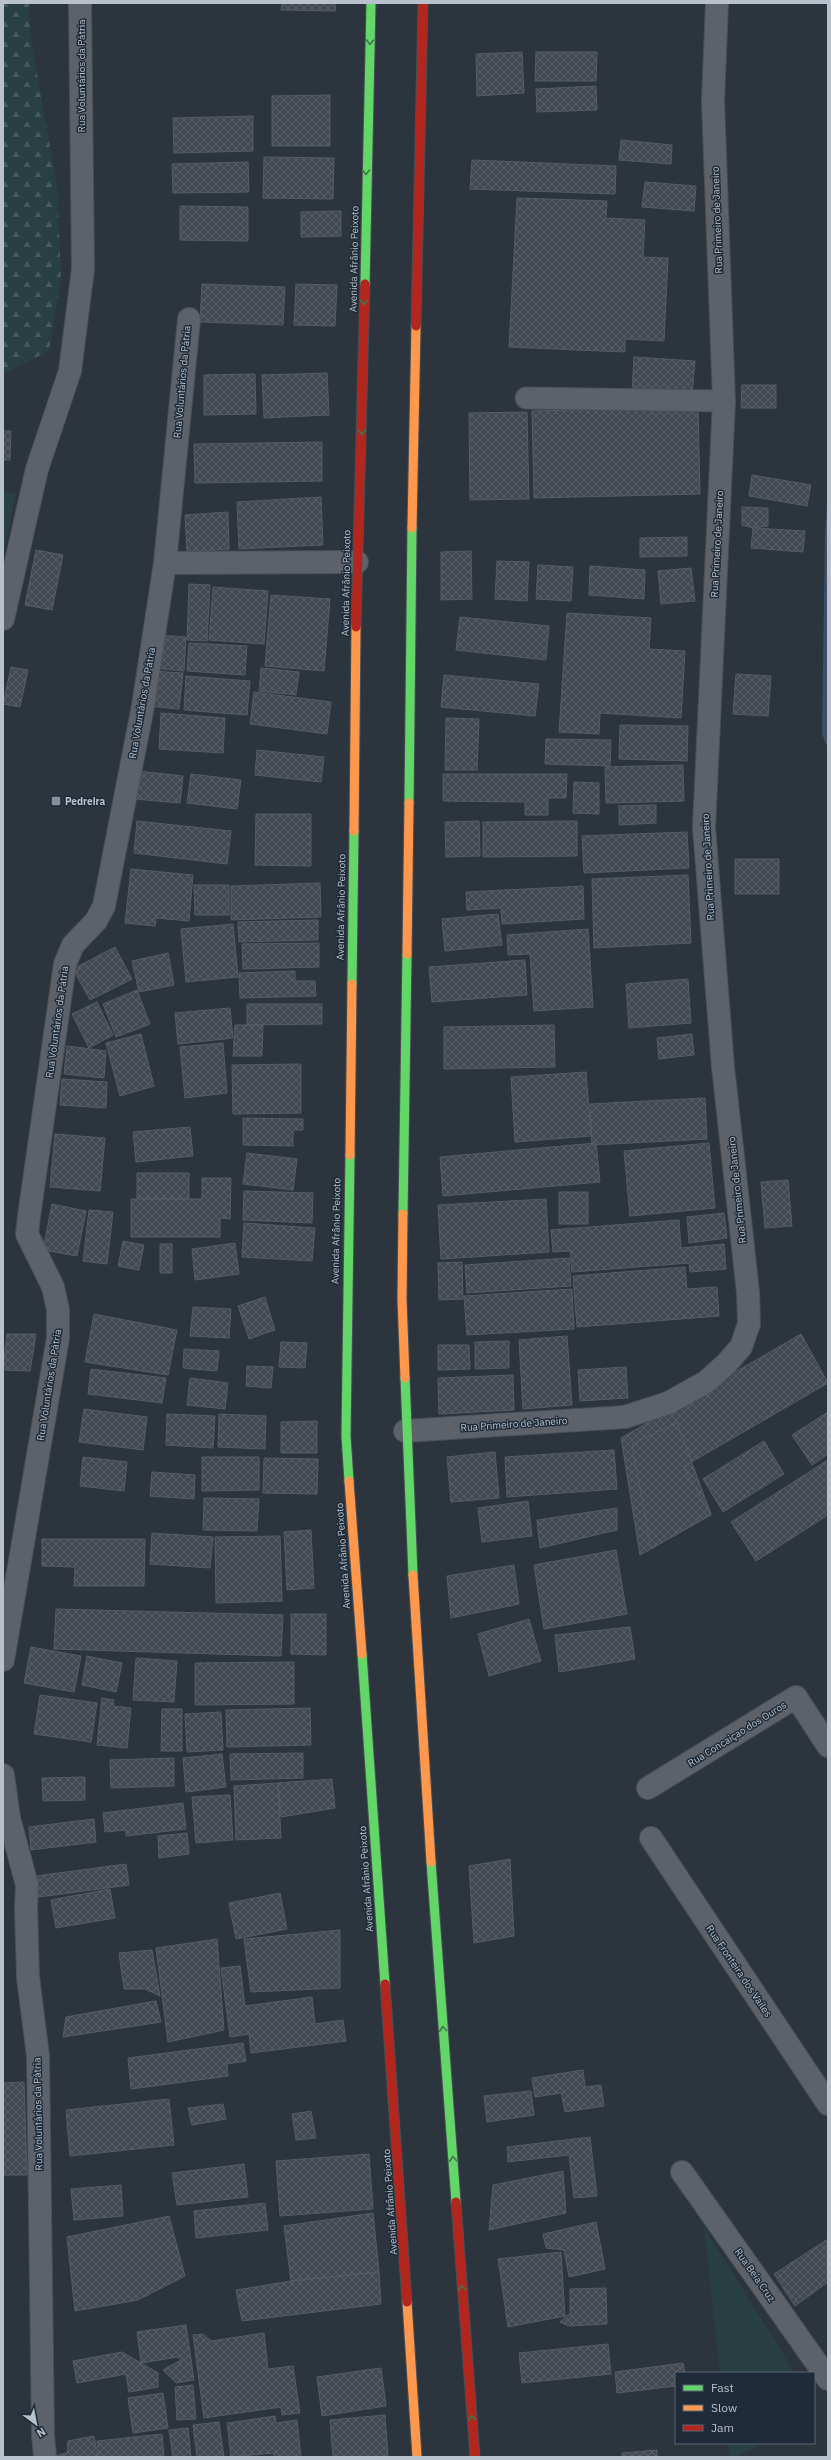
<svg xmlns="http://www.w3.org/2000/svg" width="831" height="2460" font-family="'IBM Plex Sans',sans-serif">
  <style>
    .green { fill: #294043 }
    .forest { fill: url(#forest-firs) }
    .water { fill: #3b5068 }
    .building { fill: url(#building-cross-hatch); stroke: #555c64 }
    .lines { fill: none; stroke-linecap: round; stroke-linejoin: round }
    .lane-casing { stroke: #4b5057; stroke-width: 23 }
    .street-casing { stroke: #4b5057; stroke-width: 24 }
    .fast-casing { stroke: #484f56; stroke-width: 11 }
    .slow-casing { stroke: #484f56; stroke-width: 11 }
    .jam-casing { stroke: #484f56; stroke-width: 11 }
    .lane { stroke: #5d626a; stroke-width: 21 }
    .street { stroke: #5d626a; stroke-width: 22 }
    .fast { stroke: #63d668; stroke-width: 9 }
    .slow { stroke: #ff974d; stroke-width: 9 }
    .jam { stroke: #b3261e; stroke-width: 9 }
    .oneway { stroke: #3e784e }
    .poi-dot { fill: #87909a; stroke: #1f2b38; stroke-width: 1.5 }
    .labels { text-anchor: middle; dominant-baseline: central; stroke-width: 3; stroke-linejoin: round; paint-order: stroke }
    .street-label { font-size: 10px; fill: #b8c1cc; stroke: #1f2b38 }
    .poi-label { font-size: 10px; font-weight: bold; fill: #b8c1cc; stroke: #1f2b38; text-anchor: start }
  </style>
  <defs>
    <pattern id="forest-firs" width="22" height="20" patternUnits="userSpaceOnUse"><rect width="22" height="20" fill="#294043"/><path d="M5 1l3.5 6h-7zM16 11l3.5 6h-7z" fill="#465a5d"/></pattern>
    <pattern id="building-cross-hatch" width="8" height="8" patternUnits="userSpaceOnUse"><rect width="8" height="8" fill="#424950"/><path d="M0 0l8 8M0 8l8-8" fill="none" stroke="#5b6168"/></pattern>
  </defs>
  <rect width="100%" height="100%" fill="#2c343d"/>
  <path class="green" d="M3 493H16L3 557Z
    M704 2227 795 2373H720Z
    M728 2443H764L735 2457H729Z"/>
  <path class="forest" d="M3 3H29L31 38 57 186 61 278 49 351 3 374Z"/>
  <path class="water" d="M828 488V749L822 734 825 535Z"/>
  <path class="building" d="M282 3H336L335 11 281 10Z
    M522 52 524 93 477 96 476 54Z
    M536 52H597L596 81H535Z
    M596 86 597 110 537 112 536 89Z
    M330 95V146H272V96Z
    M253 116V151L174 153 173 118Z
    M621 140 672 145 671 164 619 160Z
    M264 157 334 158 333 199 263 198Z
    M472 160 616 166 615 194 470 189Z
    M248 162 249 192 173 193 172 164Z
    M645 182 696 186 694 211 642 207Z
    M517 198 607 201 606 218 645 220 643 257 668 258 664 341 625 339V352L509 347Z
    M180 206 248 207V241L180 240Z
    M341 211V236L301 237V212Z
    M202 284 285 287 283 325 200 322Z
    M296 284 337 285 335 326 294 325Z
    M634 357 695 361 692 396 632 392Z
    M327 373 329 415 264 418 262 375Z
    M255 374 256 414 204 415V375Z
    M742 385H776V408H741Z
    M698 407 700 494 534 498 532 411Z
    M527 412 529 499 470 500 469 413Z
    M3 431H11L10 460H3Z
    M322 442V481L195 483 194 444Z
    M752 475 811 485 807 506 749 496Z
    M321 497 323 545 239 549 237 502Z
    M742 507 768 508V526L753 528 742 525Z
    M228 512 229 549 187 552 185 515Z
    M753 528 805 531 803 552 751 548Z
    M687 537V556L640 557V538Z
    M36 550 63 555 52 610 25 605Z
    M471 551 472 599 441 600V552Z
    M497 561 529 562 527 601 495 599Z
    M538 565 573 567 571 601 536 599Z
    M590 566 645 570 644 599 589 595Z
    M691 568 695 601 661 604 658 571Z
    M189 584 210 585 207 641 187 640Z
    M213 587 268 591 264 644 209 640Z
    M271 595 330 599 324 671 265 666Z
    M567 613 651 618 649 649 685 651 681 718 600 713 599 734 559 732Z
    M460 617 549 626 546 660 456 650Z
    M157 635 186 637 184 671 155 668Z
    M189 643 247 646 245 675 187 671Z
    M11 667 28 670 20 707 3 704Z
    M261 668 299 672 296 695 259 691Z
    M151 671 183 673 179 709 147 706Z
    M736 674 771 676 768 716 733 714Z
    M444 675 539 684 535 716 441 707Z
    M186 676 250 681 247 715 184 710Z
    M254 692 331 702 327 734 250 724Z
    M161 713 225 718 223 753 159 749Z
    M446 718 479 719 477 770H445Z
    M620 725 688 726 687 761 619 759Z
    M546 739 611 740 610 766 545 764Z
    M257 750 324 757 321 782 255 775Z
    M683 765 684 801 606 803 605 767Z
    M138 771 183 776 180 803 134 799Z
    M191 774 241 780 237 809 187 803Z
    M443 774H567L566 798H548V815H525V802L443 801Z
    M574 782 599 783V814L573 813Z
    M656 805V823L619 825V806Z
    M256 814H311V866L255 865Z
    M137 821 231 831 227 864 134 853Z
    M479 821 480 856 446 857 445 822Z
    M577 821V856L483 857V822Z
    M687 832 689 868 584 873 582 836Z
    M735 859H779V894H735Z
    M131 869 193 875 189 921 156 918 155 926 125 923Z
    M688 875 691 943 594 948 592 879Z
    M320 883 321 917 231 920V886Z
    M194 885H229V915H195Z
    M583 886 584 919 502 924 501 908 467 910 466 892Z
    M498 914 502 945 445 951 442 919Z
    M318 920V940L239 942 238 922Z
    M233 924 238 977 186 982 181 929Z
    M588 929 593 1007 534 1011 530 954 508 955 507 935Z
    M319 943V967L243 969 242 944Z
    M115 947 132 979 90 1000 73 969Z
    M168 953 174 985 139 992 132 961Z
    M525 960 527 995 432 1002 429 967Z
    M295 971V981H315L316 996 240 998 239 973Z
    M688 979 691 1023 629 1028 626 984Z
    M137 990 150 1024 116 1037 103 1004Z
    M97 1002 113 1035 89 1048 72 1014Z
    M247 1004H322V1024L247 1025Z
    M230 1008 233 1038 178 1044 175 1013Z
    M235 1025H263L262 1056H233Z
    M554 1025 555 1067 444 1069V1027Z
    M141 1034 154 1086 120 1096 106 1043Z
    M692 1034 694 1055 659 1059 657 1038Z
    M223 1043 227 1093 185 1098 180 1047Z
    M67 1046 106 1051 104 1078 64 1074Z
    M301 1064V1113L233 1114 232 1065Z
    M586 1072 591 1136 515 1142 511 1077Z
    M62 1079 107 1082 106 1108 60 1105Z
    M705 1098 707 1139 592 1145 590 1104Z
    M243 1118 303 1119V1130H293V1146L243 1145Z
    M190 1127 193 1156 136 1162 133 1132Z
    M55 1134 105 1138 100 1191 50 1187Z
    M596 1143 600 1182 443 1196 440 1157Z
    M709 1143 715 1208 630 1216 624 1151Z
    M247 1153 297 1159 293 1190 243 1184Z
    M137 1173H189V1199L137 1198Z
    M202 1178H231L230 1219 220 1218V1237H131V1199H202Z
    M788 1180 792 1226 765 1228 761 1182Z
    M244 1191 313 1193 312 1223 243 1220Z
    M559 1192H588V1224H559Z
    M546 1199 549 1252 441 1259 438 1205Z
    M52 1204 86 1211 77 1256 43 1250Z
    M89 1210 113 1212 107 1264 83 1261Z
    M724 1213 727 1238 689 1243 687 1217Z
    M679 1220 681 1248 724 1244 726 1269 690 1272 689 1263 572 1272 570 1251 553 1252 551 1230Z
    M244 1223 315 1228 312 1261 242 1257Z
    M123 1241 144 1245 139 1270 118 1266Z
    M235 1243 239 1274 195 1280 192 1249Z
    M160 1244H172V1273H160Z
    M569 1258 571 1286 467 1293 465 1265Z
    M462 1262 463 1299 439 1300 438 1263Z
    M685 1267 687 1289 717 1287 719 1316 577 1327 573 1276Z
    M572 1289 574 1329 467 1335 464 1296Z
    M265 1297 275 1330 249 1339 238 1306Z
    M193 1307 231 1309 229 1338 190 1336Z
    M94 1314 177 1330 168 1375 85 1362Z
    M7 1334H36L30 1371 3 1370Z
    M801 1334 828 1383 683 1467 711 1515 640 1555 621 1438Z
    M567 1336 572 1405 523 1409 519 1340Z
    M509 1341V1368L475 1369V1342Z
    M281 1342 307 1343 305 1368 279 1367Z
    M438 1345H469L470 1369 438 1370Z
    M184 1349 219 1351 217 1371 183 1368Z
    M247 1366 273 1367 271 1388 246 1386Z
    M626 1367 628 1398 580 1401 578 1370Z
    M91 1369 166 1378 162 1403 88 1394Z
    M513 1375 514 1410 439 1414 438 1378Z
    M190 1378 228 1383 225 1409 187 1405Z
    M84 1409 147 1417 143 1450 79 1442Z
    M828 1412V1454L812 1465 792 1435Z
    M167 1414 215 1416 213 1448 166 1445Z
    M219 1414 266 1416 265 1449 218 1447Z
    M317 1421V1453H281V1422Z
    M677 1423 711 1514 651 1549 632 1444Z
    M764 1441 784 1474 723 1512 703 1479Z
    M614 1450 617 1489 507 1497 505 1457Z
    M495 1452 499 1498 451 1502 447 1457Z
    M83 1457 127 1462 124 1491 80 1486Z
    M202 1457H259V1490L202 1491Z
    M264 1458 318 1459 317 1494 263 1493Z
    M828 1460V1515L756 1561 731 1522Z
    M152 1472 195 1475 194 1499 150 1496Z
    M204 1498 259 1499 257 1531 203 1530Z
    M528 1501 532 1536 482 1542 478 1508Z
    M617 1508V1530L540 1548 537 1520Z
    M311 1530 314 1588 287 1590 284 1532Z
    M152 1533 213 1537 210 1568 150 1564Z
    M280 1536 282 1601 216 1603 215 1537Z
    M42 1539H145L144 1586H74L75 1567 42 1566Z
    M616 1550 627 1614 544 1629 534 1565Z
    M514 1565 519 1604 451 1618 447 1576Z
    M56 1609 283 1615 281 1656 54 1649Z
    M291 1614H326V1655L291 1654Z
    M529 1619 541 1661 489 1676 478 1634Z
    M630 1627 635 1659 559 1672 555 1635Z
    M31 1647 81 1656 74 1692 24 1683Z
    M87 1656 122 1663 116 1692 82 1685Z
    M136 1658 177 1661 174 1702 133 1700Z
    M294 1662V1704L195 1705V1663Z
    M40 1695 97 1703 91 1742 34 1734Z
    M102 1698 114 1700 113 1706 131 1708 127 1748 97 1745Z
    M310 1708 311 1745 227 1747 226 1710Z
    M162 1709H182V1751H161Z
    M221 1712 223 1750 187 1752 185 1714Z
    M303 1753V1778L231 1780 230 1754Z
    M222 1754 226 1787 186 1792 183 1758Z
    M174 1758V1786L111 1788 110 1760Z
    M85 1777V1800L43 1801 42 1778Z
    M332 1779 335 1808 281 1817 278 1783Z
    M278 1783 281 1838 236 1840 234 1786Z
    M230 1795 233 1840 196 1843 192 1797Z
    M183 1803 186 1829 126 1836V1830L105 1832 103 1813Z
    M94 1819 96 1842 31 1850 29 1827Z
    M187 1833 189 1854 159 1858 158 1836Z
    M510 1859 514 1936 474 1943 469 1866Z
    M126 1864 129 1885 39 1897 36 1876Z
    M110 1889 115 1918 56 1928 51 1900Z
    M280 1893 287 1929 236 1939 229 1903Z
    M340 1930V1988L251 1992 244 1939Z
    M217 1939 224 2030 168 2042 156 1948Z
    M152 1950 160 1996 145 1989H124L119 1953Z
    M240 1966 245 2006 312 1997 315 2024 343 2020 346 2041 251 2053 249 2034 230 2037 221 1968Z
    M156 2001 161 2022 63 2037 66 2017Z
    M243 2043 246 2061 227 2064 228 2076 131 2089 128 2058Z
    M583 2070 585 2087 601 2085 604 2106 565 2112 561 2093 535 2097 532 2078Z
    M24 2082 27 2175H3V2083Z
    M531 2091 534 2115 487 2122 484 2096Z
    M169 2099 174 2145 70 2156 66 2110Z
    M223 2104 226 2119 192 2125 188 2108Z
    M311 2111 316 2138 296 2140 292 2114Z
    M590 2137 597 2196 574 2198 569 2155 508 2162 507 2147Z
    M369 2154 373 2209 280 2216 276 2161Z
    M244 2164 248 2197 177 2205 172 2173Z
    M563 2171 566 2213 489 2230 493 2185Z
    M121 2185 123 2216 74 2220 71 2189Z
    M265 2203 268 2230 196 2238 194 2211Z
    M373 2213 379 2272 291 2281 284 2226Z
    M169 2216 185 2276 138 2300 75 2311 67 2237Z
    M596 2222 605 2269 569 2277 564 2250 546 2248 543 2234Z
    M828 2239V2282L795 2306 774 2274Z
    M561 2252 565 2316 508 2327 498 2259Z
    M379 2272 381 2304 242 2321 236 2290 291 2281Z
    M606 2288 607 2324 569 2326 560 2322 570 2313V2289Z
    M186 2325 194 2380 176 2383 163 2370 181 2360 178 2357 141 2363 137 2332Z
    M264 2333 268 2369 293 2366 300 2413 282 2415 281 2407 204 2418 193 2335 203 2334 211 2341Z
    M608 2344 611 2374 522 2383 519 2353Z
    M122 2352 158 2373V2387L129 2392 126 2374 77 2383 73 2361Z
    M683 2363 685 2373H676V2386L617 2393 615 2372Z
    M381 2368 386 2406 322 2416 317 2377Z
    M193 2385 196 2419 177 2420 175 2387Z
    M163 2393 168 2428 133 2433 128 2398Z
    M385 2415 388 2457H333L330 2420Z
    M275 2416 276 2423 297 2420 301 2457H274L273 2453 231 2457 227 2423Z
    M219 2422 224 2457H197L193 2425Z
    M188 2428 191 2457H173L169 2430Z
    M162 2434 164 2457H99L97 2441Z
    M94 2436 98 2457H51L67 2453 68 2441Z
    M657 2450V2457H622V2453Z"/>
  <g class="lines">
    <g class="lane-casing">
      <path id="lane" d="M526 398 724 401"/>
    </g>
    <g class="street-casing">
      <path id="street" d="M165 563 357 562
        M3 619 37 469 70 371 83 269 80 3
        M405 1431 625 1417 668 1403 706 1382 727 1363 741 1347 749 1324 748 1292 723 1067 704 827 724 401 713 101 717 3
        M3 1660 58 1338V1310L53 1287 27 1234 29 1216 65 964 73 945 96 921 104 906 143 706 165 563 189 319
        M3 1775 9 1818 27 1885 26 1909 28 1977 38 2056 43 2435 45 2457
        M648 1788 796 1697 828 1746
        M651 1838 828 2104
        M682 2172 828 2379"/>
    </g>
    <g class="fast-casing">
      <path id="fast" d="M365 284 371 3
        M409 803 412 528
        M352 984 354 831
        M403 1214 407 954
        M405 1378 413 1575
        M349 1481 346 1436 350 1155
        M362 1654 385 1984
        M431 1862 456 2202"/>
    </g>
    <g class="slow-casing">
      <path id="slow" d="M412 528 416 326
        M354 831 356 627
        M407 954 409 803
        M350 1155 352 984
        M403 1214 402 1299 405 1378
        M349 1481 362 1654
        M413 1575 431 1862
        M407 2302 417 2457"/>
    </g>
    <g class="jam-casing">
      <path id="jam" d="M416 326 423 3
        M356 627 365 284
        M385 1984 407 2302
        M456 2202 475 2457"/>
    </g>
    <use href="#lane" class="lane"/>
    <use href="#street" class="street"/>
    <use href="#fast" class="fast"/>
    <use href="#slow" class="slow"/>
    <use href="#jam" class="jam"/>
  </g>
  <defs><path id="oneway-chevron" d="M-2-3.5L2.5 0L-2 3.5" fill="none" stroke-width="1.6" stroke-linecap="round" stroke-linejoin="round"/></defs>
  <g class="oneway">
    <use href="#oneway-chevron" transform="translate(370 42) rotate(91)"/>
    <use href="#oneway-chevron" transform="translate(366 172) rotate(91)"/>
    <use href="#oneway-chevron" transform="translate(364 302) rotate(91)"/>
    <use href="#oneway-chevron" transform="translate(362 432) rotate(92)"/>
    <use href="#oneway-chevron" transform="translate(443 2029) rotate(-94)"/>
    <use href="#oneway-chevron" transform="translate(453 2159) rotate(-94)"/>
    <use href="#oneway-chevron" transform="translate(462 2288) rotate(-94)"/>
    <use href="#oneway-chevron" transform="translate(472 2418) rotate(-94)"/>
  </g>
  <rect class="poi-dot" x="51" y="796" width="10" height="10" rx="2"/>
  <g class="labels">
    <g class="street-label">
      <text transform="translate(81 76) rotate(-90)">Rua Voluntários da Pátria</text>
      <text transform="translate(717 220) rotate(-92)">Rua Primeiro de Janeiro</text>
      <text transform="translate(354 259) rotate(-89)">Avenida Afrânio Peixoto</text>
      <text transform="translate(182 382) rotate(-85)">Rua Voluntários da Pátria</text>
      <text transform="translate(717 544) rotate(-87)">Rua Primeiro de Janeiro</text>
      <text transform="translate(346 583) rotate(-89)">Avenida Afrânio Peixoto</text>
      <text transform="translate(142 703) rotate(-80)">Rua Voluntários da Pátria</text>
      <text transform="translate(708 867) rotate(-93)">Rua Primeiro de Janeiro</text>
      <text transform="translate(341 907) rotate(-89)">Avenida Afrânio Peixoto</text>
      <text transform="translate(57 1022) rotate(-82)">Rua Voluntários da Pátria</text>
      <text transform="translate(737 1190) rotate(-96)">Rua Primeiro de Janeiro</text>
      <text transform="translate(336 1231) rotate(-89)">Avenida Afrânio Peixoto</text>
      <text transform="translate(49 1385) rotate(-81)">Rua Voluntários da Pátria</text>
      <text transform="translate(514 1424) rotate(-4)">Rua Primeiro de Janeiro</text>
      <text transform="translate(343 1556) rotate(-94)">Avenida Afrânio Peixoto</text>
      <text transform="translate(737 1734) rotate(-32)">Rua Concaiçao dos Ouros</text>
      <text transform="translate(366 1879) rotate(-94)">Avenida Afrânio Peixoto</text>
      <text transform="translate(739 1971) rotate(56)">Rua Fronteira dos Vailes</text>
      <text transform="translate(38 2114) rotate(-91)">Rua Voluntários da Pátria</text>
      <text transform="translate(390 2202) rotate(-94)">Avenida Afrânio Peixoto</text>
      <text transform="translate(755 2275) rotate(55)">Rua Beia Cruz</text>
    </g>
    <g class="poi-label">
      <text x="65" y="801">Pedreira</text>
    </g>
  </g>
  <rect width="831" height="2460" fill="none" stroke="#b8c1cc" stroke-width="8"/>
  <rect x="675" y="2372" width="140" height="72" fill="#1f2b38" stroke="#5c6773"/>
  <rect x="683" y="2385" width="20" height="6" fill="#63d668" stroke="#5c6773"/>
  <text x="711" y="2392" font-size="12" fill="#b8c1cc">Fast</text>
  <rect x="683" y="2405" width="20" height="6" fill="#ff974d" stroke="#5c6773"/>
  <text x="711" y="2412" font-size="12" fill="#b8c1cc">Slow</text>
  <rect x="683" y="2425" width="20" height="6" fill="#b3261e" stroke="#5c6773"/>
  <text x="711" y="2432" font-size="12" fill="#b8c1cc">Jam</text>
  <g transform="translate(36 2424) rotate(148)" stroke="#1f2b38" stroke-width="3" paint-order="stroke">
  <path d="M0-3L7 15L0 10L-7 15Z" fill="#b8c1cc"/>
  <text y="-6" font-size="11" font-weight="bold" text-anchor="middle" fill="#b8c1cc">N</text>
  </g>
</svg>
